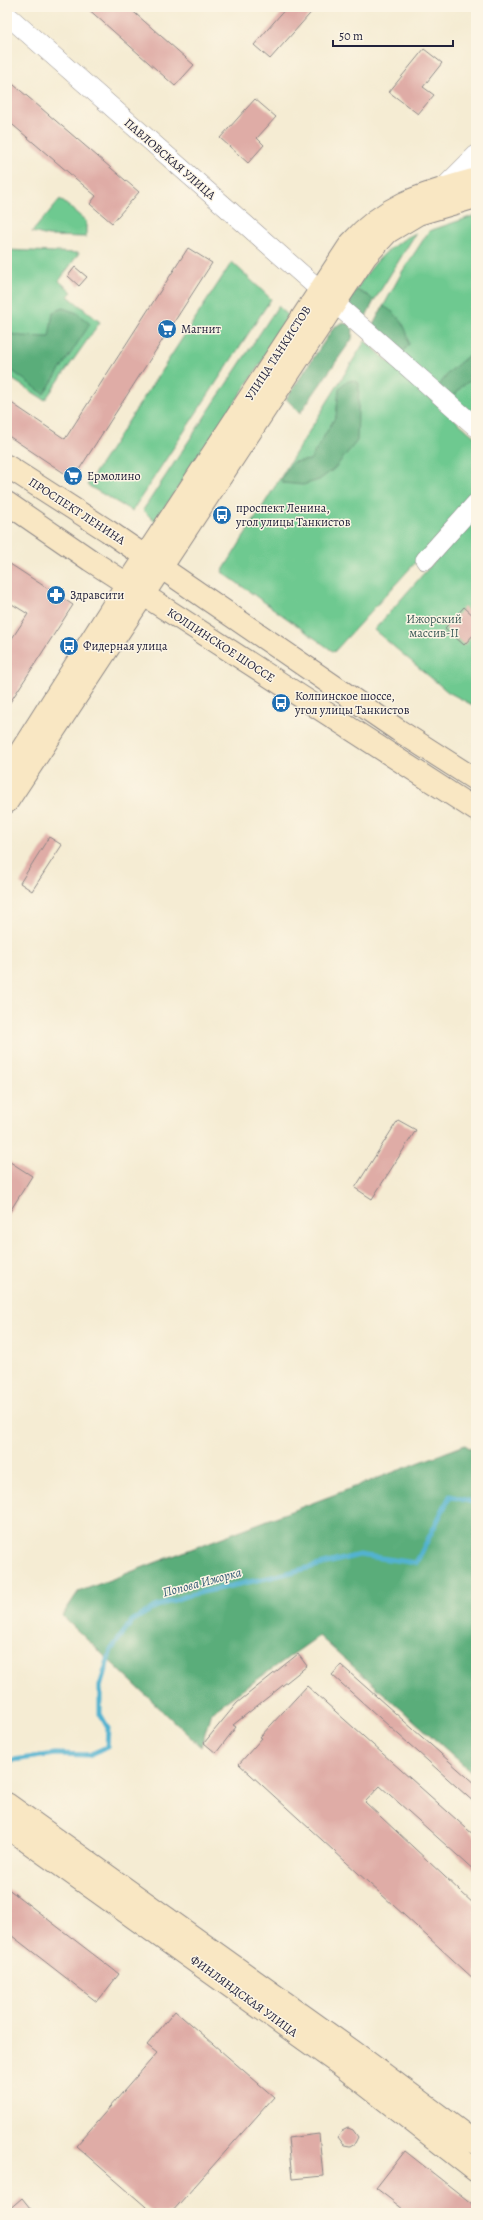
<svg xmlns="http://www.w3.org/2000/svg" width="483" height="2220" font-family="Alegreya,serif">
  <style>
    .green { fill: #6ec990; stroke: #487666 }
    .forest { fill: #5aad7a; stroke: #3e685a }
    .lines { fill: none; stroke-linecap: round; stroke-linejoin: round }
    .stream { stroke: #52b2d0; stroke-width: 5 }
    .building { fill: #dfaca6 }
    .street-casing { stroke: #8c8787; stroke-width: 20 }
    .secondary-casing { stroke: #8c8787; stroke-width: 24 }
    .street { stroke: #fff; stroke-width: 19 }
    .secondary { stroke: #f9e7c3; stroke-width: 22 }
    .labels { text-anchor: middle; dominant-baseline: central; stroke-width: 3; stroke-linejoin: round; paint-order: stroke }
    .street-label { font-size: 12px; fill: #22223b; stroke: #fcf5e5 }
    .poi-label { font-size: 12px; fill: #22223b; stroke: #fcf5e5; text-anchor: start }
    .park-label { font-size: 12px; fill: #3d5c59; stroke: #fcf5e5 }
    .water-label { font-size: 13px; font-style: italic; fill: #355c77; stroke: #fcf5e5 }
  </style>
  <rect width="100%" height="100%" fill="#fcf5e5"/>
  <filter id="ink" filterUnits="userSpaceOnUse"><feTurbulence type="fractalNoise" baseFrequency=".025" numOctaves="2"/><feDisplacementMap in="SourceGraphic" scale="8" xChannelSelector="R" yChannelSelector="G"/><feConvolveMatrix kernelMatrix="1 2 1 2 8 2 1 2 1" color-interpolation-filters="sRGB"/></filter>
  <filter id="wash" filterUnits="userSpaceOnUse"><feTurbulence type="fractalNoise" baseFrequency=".012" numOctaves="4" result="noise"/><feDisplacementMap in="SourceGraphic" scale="16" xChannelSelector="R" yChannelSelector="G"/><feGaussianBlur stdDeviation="0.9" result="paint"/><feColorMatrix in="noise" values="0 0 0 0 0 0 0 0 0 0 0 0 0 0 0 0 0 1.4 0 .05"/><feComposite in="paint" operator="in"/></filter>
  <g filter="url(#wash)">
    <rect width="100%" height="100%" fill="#f5ecd3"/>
    <path class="green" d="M60 199 86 221V237L48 236 32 232Z
      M476 215V420L371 329 402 272 429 231Z
      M416 233 374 301 369 296 356 290C371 265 389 245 416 233Z
      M7 250 79 253 59 281 72 292 68 296 100 322 45 400 7 376Z
      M232 262 271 299 132 511 87 485Z
      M278 306 291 318 155 522 143 510Z
      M365 341 476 438V496L334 652 222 572Z
      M476 514V707L448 692 374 630Z"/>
    <path class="forest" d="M356 290 369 296 374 301 364 320 345 305Z
      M383 306C399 314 407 326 409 344L401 355 371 329Z
      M63 308 77 313 90 324 44 394 7 367V333L21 336 49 337 53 312Z
      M342 323 349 324 353 329 352 339 300 413 286 399 334 327Z
      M470 354H476V377L462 386 452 399 438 387 449 372Z
      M352 380 359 383 357 441 334 469 319 480 303 485 283 483 281 479 293 462 310 460 336 416 339 389 344 383Z
      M465 1445 476 1452V1776L319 1636 211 1712 201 1747 62 1616 78 1592Z"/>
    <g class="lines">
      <path class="stream" d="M7 1761 55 1754 89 1755 107 1747 108 1728 100 1714V1686L111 1650 132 1621 155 1607 189 1595 272 1577 359 1555 416 1563 450 1496 476 1503"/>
    </g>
    <g id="blocks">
      <path class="building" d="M86 7H128L194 65 175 86Z
        M287 7H316L270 59 254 45Z
        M424 49 442 63 423 87 434 95 418 114 389 92Z
        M7 79 139 192 112 223 90 204 96 196 7 120Z
        M255 99 276 117 257 138 264 145 248 163 220 138Z
        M188 248 212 263 73 479 7 435V400L65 439Z
        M75 267 87 277 79 286 68 276Z
        M7 562 73 605 7 707V646L28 614 7 601Z
        M464 607 476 618V632L464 645 445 628Z
        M49 837 62 845 32 891 20 883Z
        M398 1120 416 1130 372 1199 355 1188Z
        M7 1160 32 1176 7 1216Z
        M298 1654 307 1666 233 1725 236 1727 216 1753 204 1743 237 1703Z
        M341 1665 476 1785V1804L332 1675Z
        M307 1686 476 1837V1872L380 1786 365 1802 476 1906V1981L239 1764 262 1738 260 1737Z
        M7 1888 119 1974 97 2002 7 1932Z
        M175 2011 274 2097 171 2213H153L76 2146 157 2053 147 2045Z
        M348 2128 353 2130 358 2137 355 2143 350 2146 344 2145 338 2137 342 2131Z
        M319 2134 323 2176 292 2179 288 2138Z
        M405 2151 476 2207V2213H408L376 2188Z
        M22 2198 34 2213H7V2211Z"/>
    </g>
  </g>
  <g filter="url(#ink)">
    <use href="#blocks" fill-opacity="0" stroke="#8c8787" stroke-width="1"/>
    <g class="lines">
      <g class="street-casing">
        <path id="street" d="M7 15 476 427
          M442 189 476 155
          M425 560 476 503"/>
      </g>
      <g class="secondary-casing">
        <path id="secondary" d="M7 466 108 531 398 730 476 780
          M7 503 90 560 476 810
          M7 773 127 584 351 243C388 202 425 194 476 179
          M7 802 366 256 388 232 418 214 476 197
          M7 1804 354 2052 476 2143
          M7 1827 343 2067 476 2171"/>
      </g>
      <use href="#street" class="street"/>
      <use href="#secondary" class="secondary"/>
    </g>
  </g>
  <defs>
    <g id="supermarket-disc" transform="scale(1)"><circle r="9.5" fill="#1f6fb2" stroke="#fcf5e5"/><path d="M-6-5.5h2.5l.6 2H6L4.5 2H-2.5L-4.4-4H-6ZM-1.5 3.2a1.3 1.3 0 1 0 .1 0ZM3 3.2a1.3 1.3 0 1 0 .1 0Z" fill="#fff"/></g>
    <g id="bus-disc" transform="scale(1)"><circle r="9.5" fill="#1f6fb2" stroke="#fcf5e5"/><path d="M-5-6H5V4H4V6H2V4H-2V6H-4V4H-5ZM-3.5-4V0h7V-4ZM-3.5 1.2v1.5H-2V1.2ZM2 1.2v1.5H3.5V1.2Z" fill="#fff"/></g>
    <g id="pharmacy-disc" transform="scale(1)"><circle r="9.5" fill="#1f6fb2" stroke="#fcf5e5"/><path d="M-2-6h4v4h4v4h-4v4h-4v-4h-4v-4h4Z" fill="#fff"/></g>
  </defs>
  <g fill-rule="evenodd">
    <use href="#supermarket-disc" x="167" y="329"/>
    <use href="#supermarket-disc" x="73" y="476"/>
    <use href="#bus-disc" x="222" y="515"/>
    <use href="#pharmacy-disc" x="56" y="595"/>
    <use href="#bus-disc" x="69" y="646"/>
    <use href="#bus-disc" x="281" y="703"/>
  </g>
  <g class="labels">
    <g class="street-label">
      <text transform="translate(170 159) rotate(41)">ПАВЛОВСКАЯ УЛИЦА</text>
      <text transform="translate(278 353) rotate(-57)">УЛИЦА ТАНКИСТОВ</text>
      <text transform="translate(77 511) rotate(33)">ПРОСПЕКТ ЛЕНИНА</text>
      <text transform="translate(221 645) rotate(33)">КОЛПИНСКОЕ ШОССЕ</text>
      <text transform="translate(244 1996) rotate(36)">ФИНЛЯНДСКАЯ УЛИЦА</text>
    </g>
    <g class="poi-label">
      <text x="181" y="329">Магнит</text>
      <text x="87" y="476">Ермолино</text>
      <text x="236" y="508">проспект Ленина,<tspan x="236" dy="14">угол улицы Танкистов</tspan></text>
      <text x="70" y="595">Здравсити</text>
      <text x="83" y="646">Фидерная улица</text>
      <text x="295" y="696">Колпинское шоссе,<tspan x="295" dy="14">угол улицы Танкистов</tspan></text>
    </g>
    <g class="park-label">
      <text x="434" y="619">Ижорский<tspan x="434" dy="14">массив-II</tspan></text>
    </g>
    <g class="water-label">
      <text transform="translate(202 1582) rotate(-15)">Попова Ижорка</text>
    </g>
  </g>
  <rect width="483" height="2220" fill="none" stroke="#fcf5e5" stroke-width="24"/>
  <path d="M333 40v6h120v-6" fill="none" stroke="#22223b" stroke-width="2"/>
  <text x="339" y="40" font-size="12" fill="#22223b" stroke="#fcf5e5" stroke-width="3" paint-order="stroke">50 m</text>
</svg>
